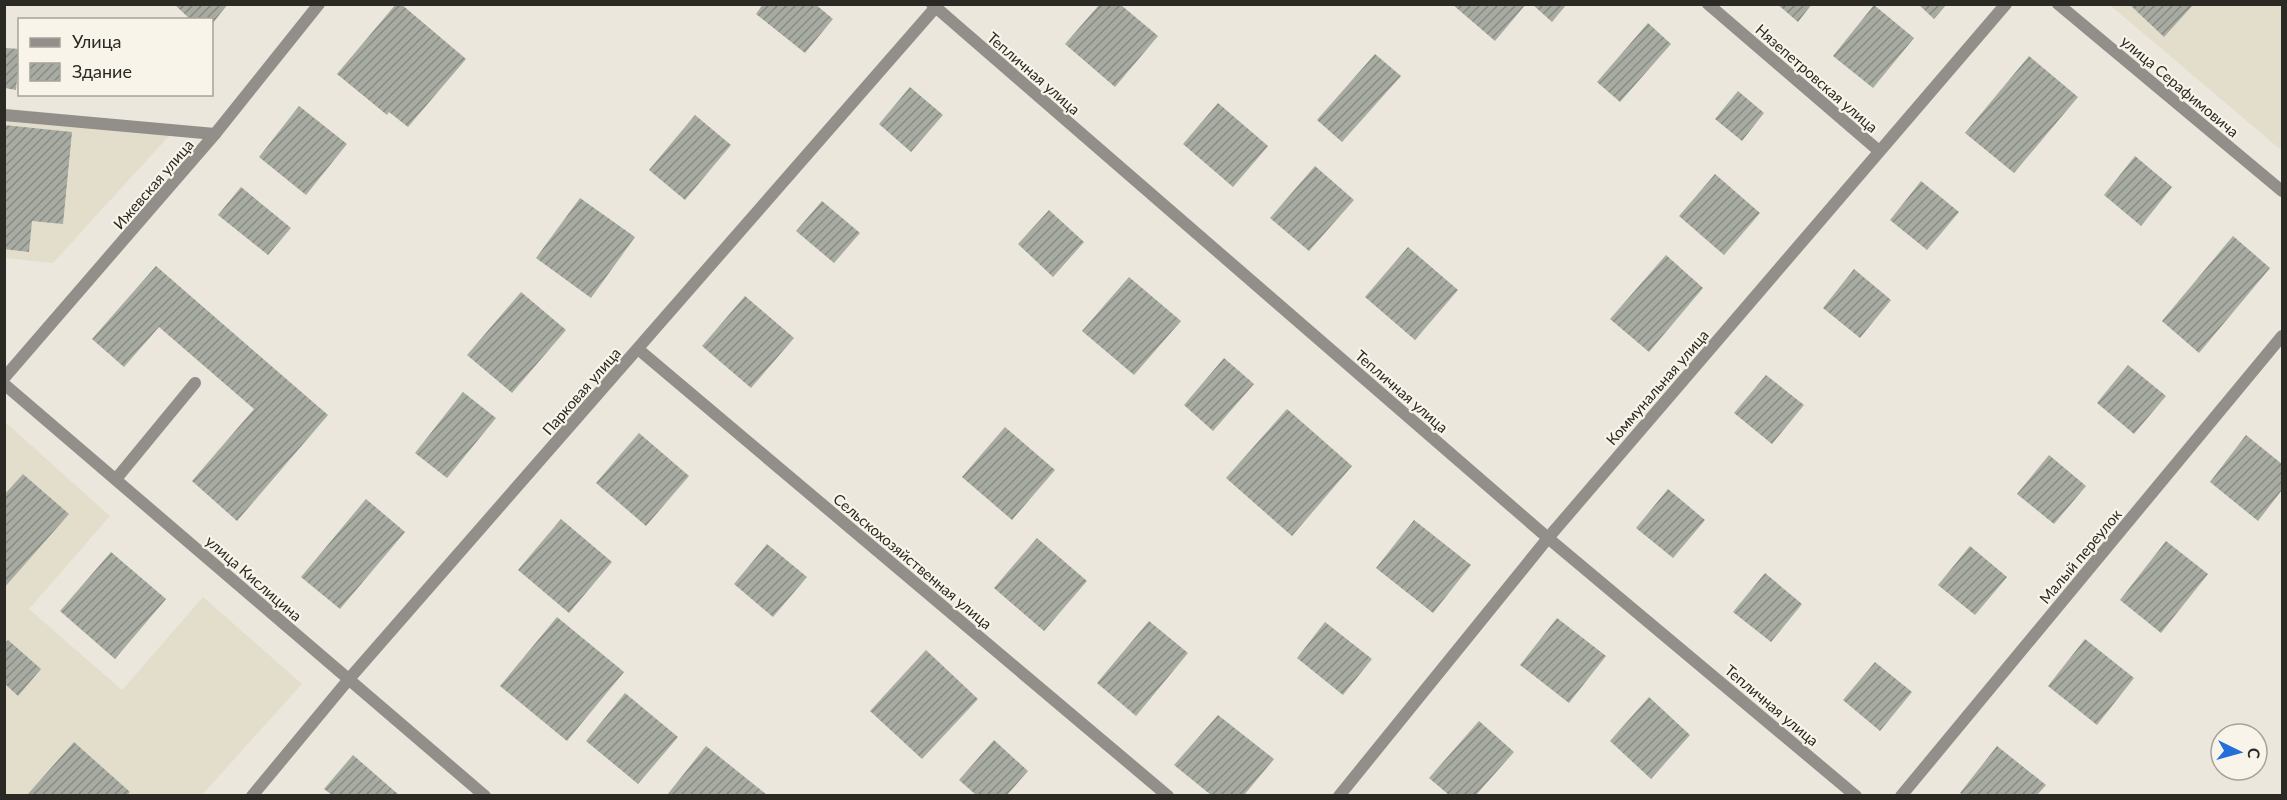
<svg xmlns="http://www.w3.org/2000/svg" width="2287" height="800" font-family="Lato,sans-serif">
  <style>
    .built { fill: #e3decb }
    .building { fill: url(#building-hatch) }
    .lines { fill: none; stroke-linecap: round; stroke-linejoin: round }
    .service { stroke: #928e8a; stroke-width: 12 }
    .minor { stroke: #928e8a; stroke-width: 12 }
    .labels { text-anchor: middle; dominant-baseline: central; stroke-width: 4.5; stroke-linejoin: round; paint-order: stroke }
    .street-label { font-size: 15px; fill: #2a2924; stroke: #f8f4e9 }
  </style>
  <defs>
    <pattern id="building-hatch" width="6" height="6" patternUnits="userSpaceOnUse" patternTransform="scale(1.5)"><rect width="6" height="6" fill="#a7aba1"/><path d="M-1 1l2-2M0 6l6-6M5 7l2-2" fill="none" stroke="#888b83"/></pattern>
  </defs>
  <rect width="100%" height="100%" fill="#ebe7dc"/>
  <path class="built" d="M2110 5H2282V151Z
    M4 108 178 126 53 263 5 258Z
    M4 421 110 516 29 609 122 690 203 597 302 684 202 795H5Z"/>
  <path class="building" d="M174 4H228L212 24V20H191Z
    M396 4H401L466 59 408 127 389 112 387 115 337 74Z
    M763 4H815L833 19 805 53 756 14Z
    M1452 4H1526L1495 41Z
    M1532 4H1567L1552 22Z
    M1777 4H1812L1798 22Z
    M1918 4H1947L1934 19Z
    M2129 4H2194L2164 37Z
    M1099 5H1121L1158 36 1115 87 1065 44Z
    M1874 5 1914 38 1873 88 1833 56Z
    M1648 23 1671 44 1620 102 1597 82Z
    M5 48 20 49 16 90 5 88Z
    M1375 54 1401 76 1342 142 1317 120Z
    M2029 56 2078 97 2014 173 1965 133Z
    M910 87 943 115 911 152 879 124Z
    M1738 91 1764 113 1742 141 1715 119Z
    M1218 103 1268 146 1233 187 1183 144Z
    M299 106 347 144 306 195 259 157Z
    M695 115 731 145 685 200 649 170Z
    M4 125 72 132 63 224 32 221 29 252 4 249Z
    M2135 156 2172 187 2141 226 2104 195Z
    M1315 166 1354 200 1309 251 1270 218Z
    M1715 174 1760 213 1724 255 1679 216Z
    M1921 181 1959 212 1927 250 1890 220Z
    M241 187 291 228 268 255 218 215Z
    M580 198 635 237 591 298 536 258Z
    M822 201 860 233 834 263 796 231Z
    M1049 210 1084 242 1053 277 1018 244Z
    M2233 236 2270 268 2199 353 2162 321Z
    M1408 247 1458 290 1415 340 1365 297Z
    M1666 255 1703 288 1649 352 1610 319Z
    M156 266 328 415 237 521 192 481 254 409 159 327 124 367 92 339Z
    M1854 269 1891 300 1860 338 1823 308Z
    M1129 277 1181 321 1134 375 1082 331Z
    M521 292 566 330 512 393 467 355Z
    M745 296 794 338 751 388 702 346Z
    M1224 358 1254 384 1213 431 1184 405Z
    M2128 365 2166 396 2134 434 2097 403Z
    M1766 375 1804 405 1772 444 1734 413Z
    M463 392 496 418 447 478 415 453Z
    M1287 409 1352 466 1292 536 1226 478Z
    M1005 427 1055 470 1012 520 962 477Z
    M639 433 689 476 646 526 596 483Z
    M2246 435 2282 464V490L2258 521 2210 482Z
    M2049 455 2086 486 2054 524 2017 494Z
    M23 474 69 514 4 588V495Z
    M1668 489 1705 520 1673 558 1636 528Z
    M366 499 405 532 340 609 301 577Z
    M561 519 612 562 569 613 518 570Z
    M1414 520 1471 565 1433 613 1376 568Z
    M1037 538 1087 581 1044 631 994 588Z
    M2166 541 2208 574 2161 633 2120 600Z
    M767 544 807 577 773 617 734 584Z
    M1970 546 2007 577 1975 615 1938 585Z
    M111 552 166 599 115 659 60 611Z
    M1765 573 1802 604 1771 642 1733 612Z
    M557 617 624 672 567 741 500 686Z
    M1557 618 1606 656 1569 703 1520 665Z
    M1149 621 1188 653 1136 716 1097 683Z
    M1325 622 1372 659 1343 695 1297 658Z
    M2085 639 2134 678 2097 725 2048 686Z
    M8 640 41 669 18 696 4 683V644Z
    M926 650 978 699 922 759 870 711Z
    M1875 662 1912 692 1880 731 1843 700Z
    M625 693 678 737 638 784 586 741Z
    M1649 697 1690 735 1651 779 1610 741Z
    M1218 715 1274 759 1244 795H1211L1174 765Z
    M1479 721 1514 752 1476 795H1449L1429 778Z
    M994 740 1028 771 1007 795H976L959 780Z
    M74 742 130 792 127 795H27Z
    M706 746 767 795H667Z
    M1997 746 2046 785 2037 795H1963L1960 793Z
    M353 755 399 795H332L324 789Z"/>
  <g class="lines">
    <path class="service" d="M4 115 215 134
      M116 479 195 383"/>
    <path class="minor" d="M932 4 1548 538 1856 796
      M1708 4 1879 151
      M2058 4 2282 191
      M638 349 1168 796
      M4 378 215 134 319 4
      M4 384 485 796
      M252 796 349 679 935 8
      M1339 796 1548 538 2006 4
      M1901 796 2282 336"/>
  </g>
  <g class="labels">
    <g class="street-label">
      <text transform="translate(1034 73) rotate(41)">Тепличная улица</text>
      <text transform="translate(1817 78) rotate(41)">Нязепетровская улица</text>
      <text transform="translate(2180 86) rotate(40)">улица Серафимовича</text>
      <text transform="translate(153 184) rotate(-49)">Ижевская улица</text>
      <text transform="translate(1657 387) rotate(-49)">Коммунальная улица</text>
      <text transform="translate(581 391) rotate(-49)">Парковая улица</text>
      <text transform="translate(1402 391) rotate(41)">Тепличная улица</text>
      <text transform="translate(2080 556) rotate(-50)">Малый переулок</text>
      <text transform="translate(913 561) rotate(40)">Сельскохозяйственная улица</text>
      <text transform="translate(254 578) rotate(41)">улица Кислицина</text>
      <text transform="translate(1772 705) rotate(40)">Тепличная улица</text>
    </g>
  </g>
  <rect width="2287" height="800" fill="none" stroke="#2a2924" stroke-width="12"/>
  <rect x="18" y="18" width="195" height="78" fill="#f8f4e9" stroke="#a6a39a" stroke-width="1.5"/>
  <rect x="30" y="38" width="30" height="9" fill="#928e8a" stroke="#a6a39a" stroke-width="1.5"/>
  <text x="72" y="48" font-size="18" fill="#2a2924">Улица</text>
  <rect x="30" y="63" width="30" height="18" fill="url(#building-hatch)" stroke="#a6a39a" stroke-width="1.5"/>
  <text x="72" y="78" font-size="18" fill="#2a2924">Здание</text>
  <g transform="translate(2239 752) rotate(95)"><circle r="28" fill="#f8f4e9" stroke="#a6a39a" stroke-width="1.5"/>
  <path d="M0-4.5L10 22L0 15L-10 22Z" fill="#226fda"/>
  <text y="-9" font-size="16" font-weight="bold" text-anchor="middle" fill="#2a2924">С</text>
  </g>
</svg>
